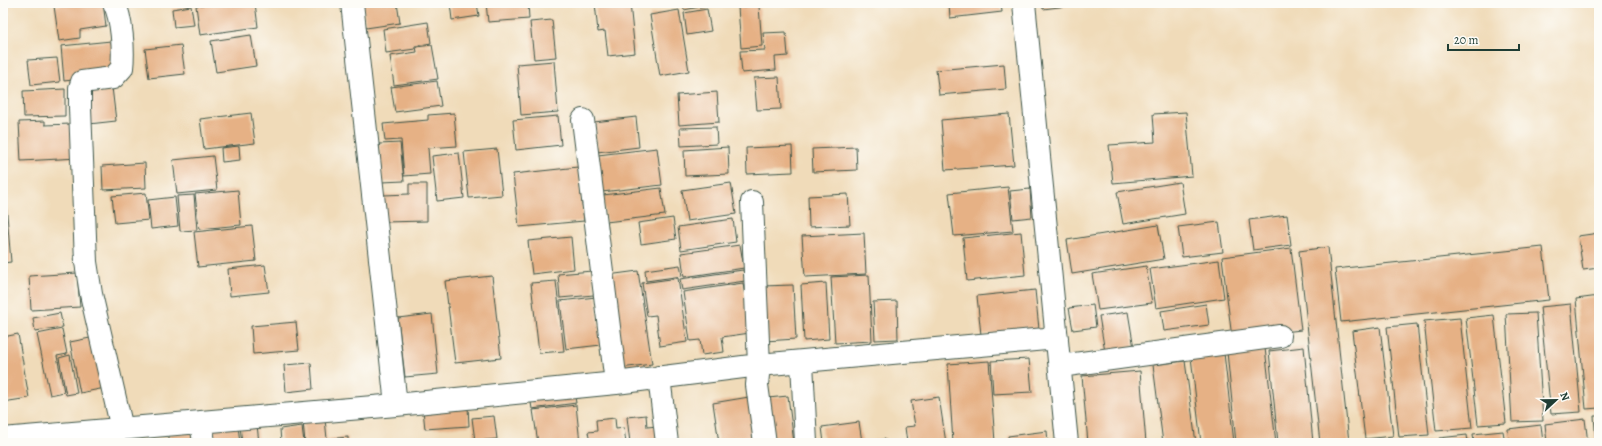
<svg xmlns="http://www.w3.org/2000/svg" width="1602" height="446" font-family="Alegreya,serif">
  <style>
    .building { fill: #e6b185 }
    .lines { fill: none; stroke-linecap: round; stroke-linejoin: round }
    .minor-casing { stroke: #3e5548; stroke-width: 24 }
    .minor { stroke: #fff; stroke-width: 22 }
  </style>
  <rect width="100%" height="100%" fill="#fdfcf7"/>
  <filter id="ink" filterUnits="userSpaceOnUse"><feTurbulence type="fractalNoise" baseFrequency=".025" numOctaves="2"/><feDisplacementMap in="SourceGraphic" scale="8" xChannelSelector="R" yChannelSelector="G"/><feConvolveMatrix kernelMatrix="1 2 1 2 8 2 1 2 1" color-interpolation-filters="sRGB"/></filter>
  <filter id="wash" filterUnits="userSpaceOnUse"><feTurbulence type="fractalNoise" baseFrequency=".012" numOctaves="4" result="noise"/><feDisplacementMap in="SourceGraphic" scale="16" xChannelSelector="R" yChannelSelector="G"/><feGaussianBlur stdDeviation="0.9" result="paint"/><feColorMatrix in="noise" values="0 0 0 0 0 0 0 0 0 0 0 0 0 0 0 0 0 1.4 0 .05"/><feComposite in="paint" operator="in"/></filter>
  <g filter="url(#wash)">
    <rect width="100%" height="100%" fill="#f0dbb9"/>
    <g id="blocks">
      <path class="building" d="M71 3H103L106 26 80 30V38L59 41 54 6Z
        M217 3H255L258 27 200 35 196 6Z
        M362 3H397L400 23 366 28Z
        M450 3H477L479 16 452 20Z
        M486 3H528L529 19 488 22Z
        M595 3H630L635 53 608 56 605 31 598 32Z
        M683 3H715V4L684 10Z
        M949 3H1001L1002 12 950 18Z
        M1042 3H1083V4L1043 9Z
        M191 6 194 25 174 27 172 9Z
        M759 6 762 46 741 48 738 7Z
        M707 9 711 31 687 35 684 13Z
        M679 10 689 71 660 76 650 15Z
        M552 20 556 57 534 59 530 22Z
        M428 22 431 43 415 46V49L386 53 383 29Z
        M786 32 788 56 775 57 776 70 742 73 740 51 765 50 763 33Z
        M251 35 256 66 216 72 211 41Z
        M111 41 115 75 64 81 61 46Z
        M181 45 185 74 149 78 145 49Z
        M432 45 438 79 394 85 390 56 417 52 416 47Z
        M57 58 60 82 31 85 28 60Z
        M554 61 558 112 521 115 517 64Z
        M1004 64 1006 89 939 95 936 70Z
        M779 77 781 109 757 110 754 78Z
        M437 81 441 106 395 112 391 87Z
        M112 87 116 121 89 124 85 90Z
        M65 89V116L24 117 23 91Z
        M717 92 719 122 679 125 677 95Z
        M1186 112 1192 176 1113 183 1109 145 1155 142 1153 114Z
        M251 113 255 143 204 149 200 119Z
        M454 113 457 146 428 148 430 174 404 176 401 140 385 141 383 124 428 120V115Z
        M1009 114 1014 165 945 170 941 120Z
        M558 116 561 145 516 150 513 120Z
        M636 117 639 147 597 152 594 122Z
        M45 121V125L71 124 79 158 21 161 19 122Z
        M716 127 717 144 681 146 680 128Z
        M400 143 404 181 382 182 379 144Z
        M239 146 240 160 222 162 221 148Z
        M792 146 793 172 747 174 746 148Z
        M728 147 729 174 685 176 684 150Z
        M856 147 857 170 813 172 812 149Z
        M657 148 662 185 602 192 598 155Z
        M497 149 502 195 469 198 464 152Z
        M459 153 464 198 437 201 432 156Z
        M213 156 217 190 177 194 173 160Z
        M145 163 146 188 103 190 102 166Z
        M578 167 584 221 519 227 513 174Z
        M1180 182 1185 214 1123 224 1117 192Z
        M731 183 736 214 687 221 682 190Z
        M409 184H427V221L384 222V195L409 194Z
        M1008 187 1013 231 954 236 949 193Z
        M661 188 665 215 606 222 603 195Z
        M1030 189 1032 217 1013 219 1010 191Z
        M238 190 241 225 199 229 195 194Z
        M146 193 149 220 115 223 112 196Z
        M848 194 850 225 809 227 808 196Z
        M194 195 197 230 180 231 177 196Z
        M175 197 178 226 151 229 148 200Z
        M3 203H6L11 262 3 263Z
        M1287 215 1291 245 1253 250 1249 220Z
        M673 218 676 239 641 244 638 223Z
        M733 219 736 242 681 250 678 227Z
        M1219 222 1223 252 1182 257 1178 227Z
        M1158 225 1164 259 1072 274 1067 240Z
        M252 226 256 261 198 267 194 232Z
        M1021 232 1025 275 967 281 963 238Z
        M864 233 866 274 805 277 802 236Z
        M1599 233V268L1583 270 1578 236Z
        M571 237 574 269 532 274 528 241Z
        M740 245 744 268 684 277 681 253Z
        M1328 247 1349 442 1344 443H1320L1299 251Z
        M1543 247 1549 300 1341 322 1335 269Z
        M1291 248 1301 330 1232 338 1222 257Z
        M1219 260 1224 298 1156 308 1150 269Z
        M265 265 269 292 230 296 228 269Z
        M680 265 682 276 646 281 645 270Z
        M1146 266 1152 303 1098 310 1092 274Z
        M743 270 745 281 682 290 680 279Z
        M592 271 594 295 560 298 558 274Z
        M638 271 652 364 621 368 608 275Z
        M77 273 80 307 31 310 29 276Z
        M869 275 872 341 835 343 831 277Z
        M492 276 501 358 455 363 445 281Z
        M678 278 687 342 660 346 656 315 647 316 642 283Z
        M556 281 564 351 539 353 531 283Z
        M743 283 750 333 722 337 724 352 702 355 700 340 690 341 683 292Z
        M826 283 829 339 804 341 801 285Z
        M793 285 796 339 765 341 762 286Z
        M1035 290 1039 329 981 335 977 296Z
        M1599 296V408L1586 409 1576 299Z
        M596 297 601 345 566 349 560 301Z
        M897 301 898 339 875 340 873 302Z
        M1206 304 1209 325 1164 331 1161 311Z
        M1571 304 1581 412 1551 414 1540 307Z
        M1093 305 1096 327 1073 330 1069 308Z
        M1128 312 1134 348 1105 352 1099 316Z
        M60 313 63 327 35 331 33 318Z
        M1536 313 1543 421 1512 422 1506 314Z
        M432 314 438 374 405 377 398 318Z
        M1494 315 1506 423 1478 425 1466 318Z
        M1460 318 1472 428 1436 431 1424 321Z
        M296 322 299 350 253 354 251 326Z
        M1417 324 1429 435 1399 437 1387 327Z
        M1380 327 1393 436 1365 439 1352 331Z
        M62 329 67 354 57 356 64 392 50 395 37 334Z
        M18 334 29 398 3 402V337Z
        M95 337 105 388 80 393 70 342Z
        M1304 347 1313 443H1278L1269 351Z
        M1265 348 1276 443H1236L1227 352Z
        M1224 353 1234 443H1201L1191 357Z
        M70 355 77 393 66 395 59 358Z
        M1029 359 1032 392 993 394 991 361Z
        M989 361 995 442 953 443 948 364Z
        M1185 361 1196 443H1163L1153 365Z
        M311 363 313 389 286 392 284 365Z
        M1140 371 1146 443H1088L1082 376Z
        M574 391 576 403 532 409 530 396Z
        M788 396 794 443H774L768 398Z
        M749 397 756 443H719L713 403Z
        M939 397 946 443H907L905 427 915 426 911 401Z
        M576 405 580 443H538L533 410Z
        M468 407 469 426 425 429 423 410Z
        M646 415 647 427 658 426 660 443H630L627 417Z
        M494 416 497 439 475 441 472 418Z
        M1594 416H1599V443H1596Z
        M615 418 616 429 624 428 626 443H590L588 432 597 431 596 420Z
        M325 419 327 439 348 437V443H305L303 421Z
        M1585 419 1588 443H1547L1545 424Z
        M859 422 862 442 885 439V443H824L822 427Z
        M257 425 259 443H242L240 426Z
        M1541 425 1543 443H1509L1508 429Z
        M238 426 240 443H215L213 428Z
        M302 426 304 443H281L280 429Z
        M1047 431 1048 443H1009L1008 436Z
        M1503 431 1505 443H1474L1473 434Z
        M195 432 196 443H169V433Z
        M1467 435 1468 443H1440L1439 438Z
        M1434 440 1435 443H1418V442Z"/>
    </g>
  </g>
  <g filter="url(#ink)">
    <use href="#blocks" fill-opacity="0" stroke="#3e5548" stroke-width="1"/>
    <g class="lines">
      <g class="minor-casing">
        <path id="minor" d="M114 3C122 18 124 51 122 68L113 78 82 82 80 88V108L86 262 91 294 122 429
          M352 3 396 405
          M1024 3 1067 443
          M583 120 616 383
          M752 202 759 365 757 385 765 443
          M802 362 806 443
          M1060 366 1280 336
          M659 377 667 443
          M201 422 204 443
          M3 439 396 405 616 383 759 365 1057 338"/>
      </g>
      <use href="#minor" class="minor"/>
    </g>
  </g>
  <rect width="1602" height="446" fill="none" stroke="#fdfcf7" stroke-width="16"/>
  <g transform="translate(1556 400) rotate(68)" stroke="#fdfcf7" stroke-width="3" paint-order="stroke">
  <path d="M0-3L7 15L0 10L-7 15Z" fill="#1f3d34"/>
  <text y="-6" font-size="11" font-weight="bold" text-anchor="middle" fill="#1f3d34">N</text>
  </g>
  <path d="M1448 44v6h71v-6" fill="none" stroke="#1f3d34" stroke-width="2"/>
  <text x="1454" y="44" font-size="12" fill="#1f3d34" stroke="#fdfcf7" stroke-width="3" paint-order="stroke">20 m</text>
</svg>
